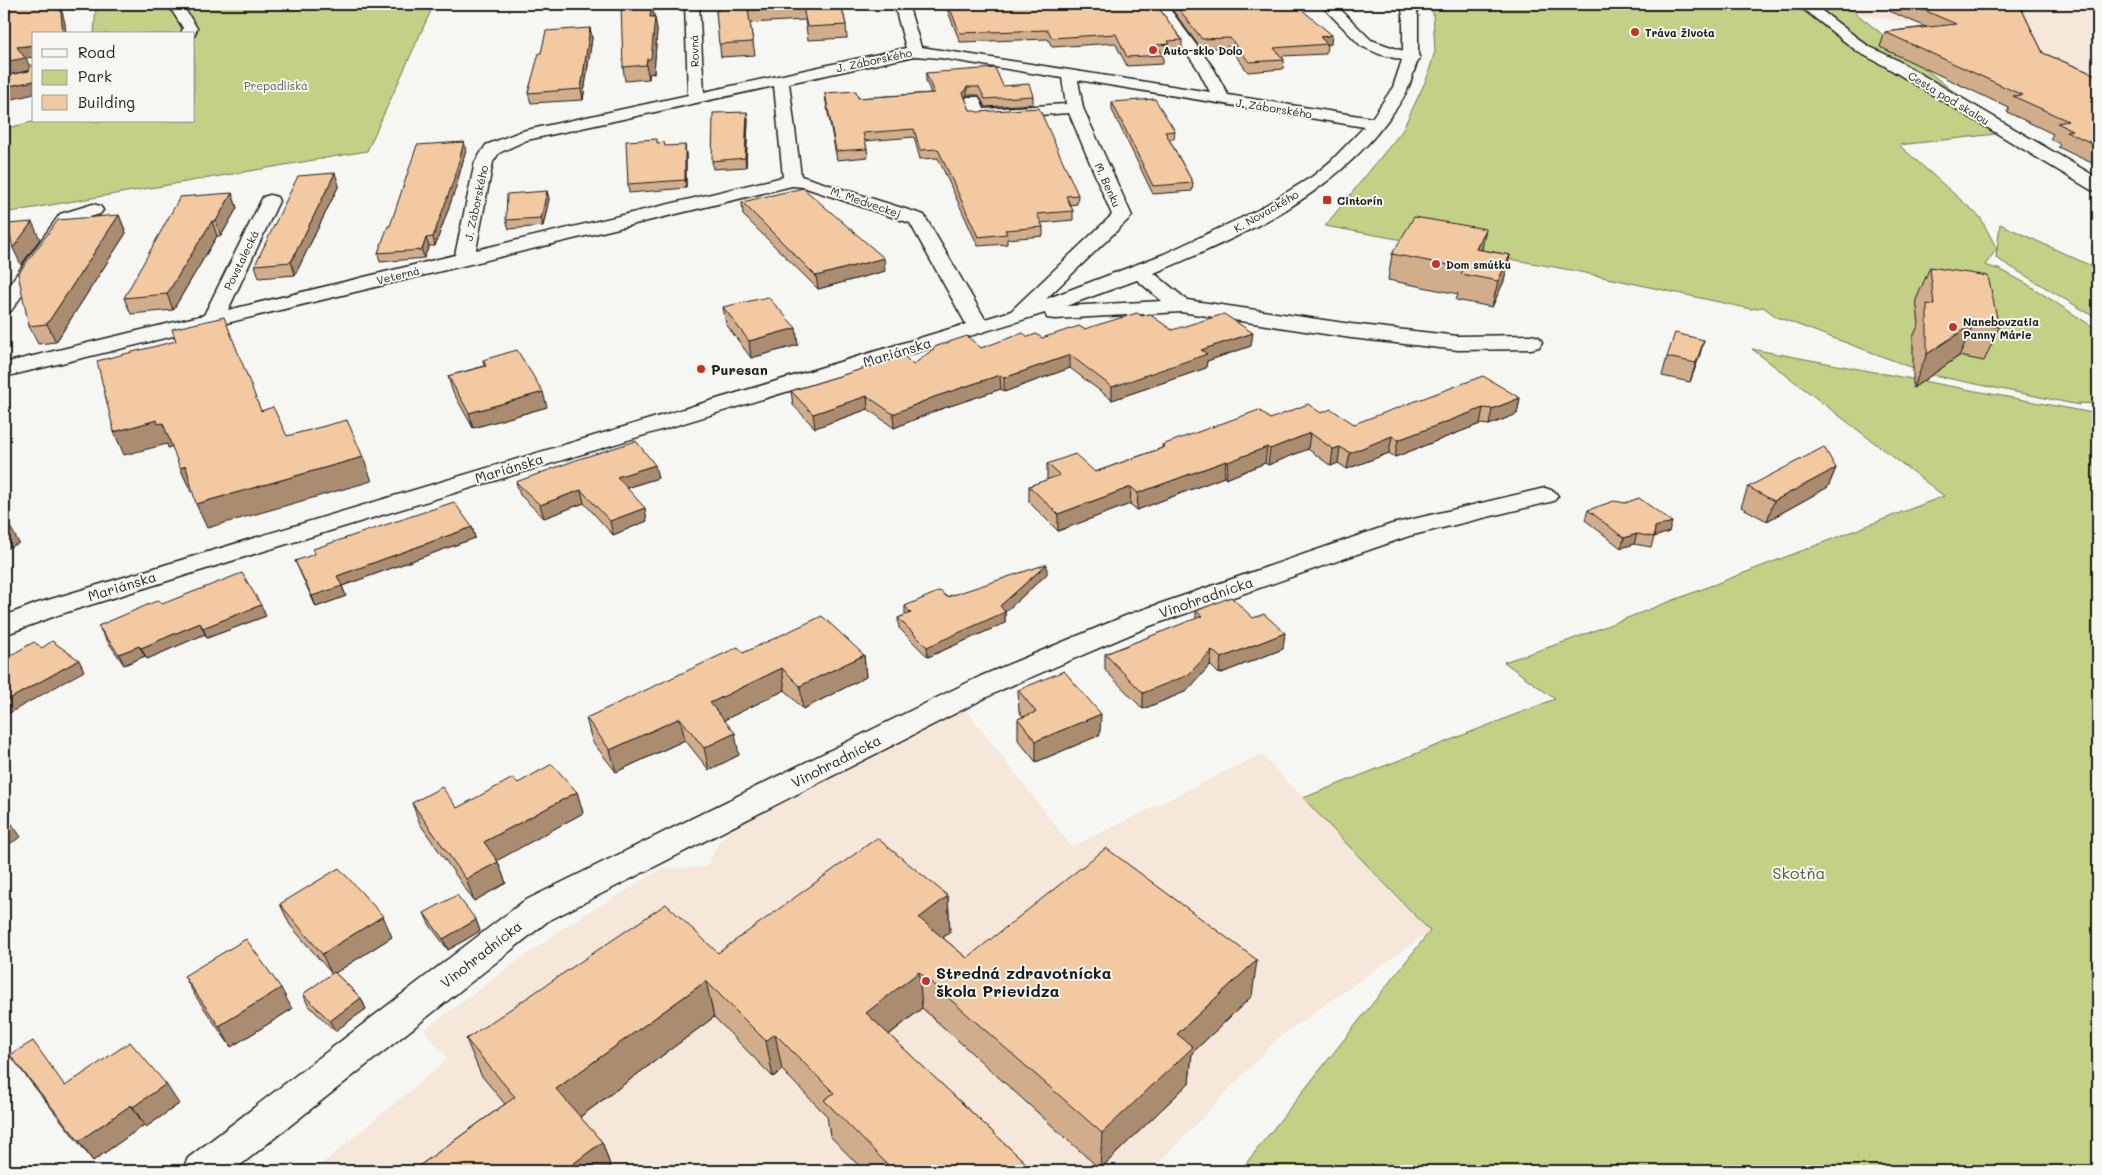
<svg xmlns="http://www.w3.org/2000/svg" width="2102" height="1175" font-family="Mali,sans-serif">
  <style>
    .built { fill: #f5e8da }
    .green { fill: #c2d185; stroke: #6f7650 }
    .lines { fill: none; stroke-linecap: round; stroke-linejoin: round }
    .minor-casing { stroke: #1c1c1c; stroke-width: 3 }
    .minor { fill: #f6f6f2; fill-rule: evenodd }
    .wall { fill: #d1ad8b; stroke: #1c1c1c }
    .shaded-wall { fill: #aa8d71; stroke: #1c1c1c }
    .building { fill: #f3c9a2; stroke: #1c1c1c }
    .poi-dot { fill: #c8321e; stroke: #f6f6f2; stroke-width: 2 }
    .labels { text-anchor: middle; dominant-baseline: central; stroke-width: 4; stroke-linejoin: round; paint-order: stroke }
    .far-poi-label { font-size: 11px; font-weight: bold; fill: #1c1c1c; stroke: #f6f6f2; text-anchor: start }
    .far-street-label { font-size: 11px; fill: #1c1c1c; stroke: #f6f6f2 }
    .far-park-label { font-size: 11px; fill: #565b41; stroke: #f6f6f2 }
    .street-label { font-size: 14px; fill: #1c1c1c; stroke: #f6f6f2 }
    .poi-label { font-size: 14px; font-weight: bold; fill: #1c1c1c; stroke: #f6f6f2; text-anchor: start }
    .near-park-label { font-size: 16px; fill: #565b41; stroke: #f6f6f2 }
    .near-poi-label { font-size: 16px; font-weight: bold; fill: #1c1c1c; stroke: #f6f6f2; text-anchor: start }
  </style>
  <rect width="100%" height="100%" fill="#f6f6f2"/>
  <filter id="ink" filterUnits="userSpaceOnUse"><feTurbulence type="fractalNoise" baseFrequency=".02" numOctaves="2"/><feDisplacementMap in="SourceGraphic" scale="10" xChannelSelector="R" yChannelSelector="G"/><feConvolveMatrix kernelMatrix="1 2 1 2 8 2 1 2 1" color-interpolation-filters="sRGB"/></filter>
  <g filter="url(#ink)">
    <path class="built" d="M1848 4H2098V92L1977 34 1857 14Z
      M964 707 1072 847 1261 754 1430 931 1278 1038 1151 1171H313L448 1059 424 1030 563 928 663 868 707 867 718 843 745 815Z"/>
    <path class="green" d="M96 4H434L367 151 4 213V129L36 121H194V34H94Z
      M1428 4H1848L1857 14 2005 133 1899 145 1980 217 1997 249 1985 265 2001 270 2027 284 2098 330V400L2096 404 2078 403 2079 405 1932 375 1777 317 1763 307 1751 309 1571 270 1325 226 1402 131 1427 78 1435 51 1433 13Z
      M2000 224 2098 269V319L1996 258Z
      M1752 349 2098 414V1171H1240L1430 931 1303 798 1555 699 1504 662 1570 640 1944 496Z"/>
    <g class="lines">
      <g class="minor-casing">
        <path id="minor" d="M170 4H187L184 8 197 28 194 37V34H181L183 28 169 6Z
          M685 4H699L704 92 906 48 894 4H908L921 47 1210 92 1198 69 1152 4H1166L1214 69 1228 95 1372 118 1393 87 1402 60 1379 54 1361 46 1320 4H1335L1371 40 1403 51V16L1401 4H1415L1418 16V55L1420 58C1414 66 1413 77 1409 86 1404 99 1395 110 1387 121 1329 198 1241 237 1154 273L1187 300 1351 324 1458 336 1531 335 1539 337 1542 342 1539 347 1531 349 1458 350 1351 338 1181 312 1055 319 1047 318 1045 313 264 551 58 615 4 635V616L38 603 966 324 910 223 803 187 792 186 4 377V363L204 315 263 197 270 195 277 197 279 201 228 310 455 255 475 162 486 145 522 131 688 95ZM915 56 940 58 1062 78 1066 104 984 109 979 97H967L965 101 972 118 978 119 1069 113 1112 215 1011 311 985 319 924 215 801 176 789 83ZM1078 80 1364 127 1331 161 1313 176 1258 210 1164 254 1046 299 1132 216 1083 108ZM774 86 783 177 476 250 493 162 499 153 527 140ZM1137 280 1162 301 1066 306Z
          M1797 4H1813L1868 46 1895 59 2098 178V191L2091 190 1883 65 1858 52Z
          M93 204 100 206 103 210 100 214 74 222 11 311 4 313V292L60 214Z
          M1545 488 1554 491 1558 496 1554 501 1409 536 1150 626 1001 690 548 921 233 1171H182L188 1158 524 901 981 676 1130 614 1392 524Z"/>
      </g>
      <use href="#minor" class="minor"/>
    </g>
    <path class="wall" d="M841 4 846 25 847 38 808 40 805 20 750 23 755 55 721 57 716 11Z
      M945 4H1156L1182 40V49L1170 50V54H1163V64L1127 66 1115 43 1052 47 1048 39 960 42Z
      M1168 4H1320L1319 6 1299 7 1331 44 1327 45 1326 54 1282 56 1284 60 1283 69 1248 72 1229 47 1201 49Z
      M1337 4H1354L1338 5Z
      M1887 4H2019L2043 53 2098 76V166L2058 147 2060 144 2050 139 2053 134 2007 112 2009 108 1880 47 1885 32 1926 27 1889 11Z
      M654 15 657 30 654 73 649 74V79L625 81 623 67Z
      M590 28 592 38 583 100 531 103 528 93 541 53Z
      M926 73 1003 86 1033 96V104L985 107 979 95H967L965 98 970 110 1078 195 1077 204 1070 205 1073 211V220L1041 223 1043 227V236L1007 239V244L978 246 938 158 920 159 914 137 865 141 867 149 868 157 837 160 826 102 825 93 858 98 931 93 926 81Z
      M1112 102 1175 131 1174 139H1169L1193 183 1192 191 1153 194 1112 110Z
      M747 112 748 120 746 167 713 169 712 161Z
      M464 142 466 150 455 190 435 246H429L424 258 380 262 378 253 390 226Z
      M658 143 665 146 686 153V188L629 193 628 184Z
      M339 185 295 275 259 278 255 265Z
      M547 191 549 199 543 226 509 229 506 220Z
      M232 193 237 208 221 236H217L173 310 131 314 124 298Z
      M742 202 885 271 818 289 743 215Z
      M119 215 126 233 56 342 38 344 29 326Z
      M1482 250 1510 255 1504 281 1492 307 1456 300 1458 294 1388 280 1392 254Z
      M1930 267 1999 327 1984 361 1959 356 1913 388V337L1919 324 1916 300Z
      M723 307 798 345 751 358 726 324Z
      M1084 329 1172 330 1251 346 1207 361 1206 368 1112 400 1070 368 1004 392 1001 389 935 411 894 428 868 409 815 428 793 405 791 391 913 365 981 348 1028 337 1042 338Z
      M1704 340 1690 382 1662 376 1667 357Z
      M483 360 547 407 473 428 452 390 448 376 484 366Z
      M1520 398 1517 414 1489 425 1480 424 1395 457 1389 453 1347 469 1338 463 1331 466 1308 449 1268 465 1265 463 1226 479 1224 477 1137 510 1130 504 1058 531 1029 502V486L1047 480V464L1095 472 1162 448V445L1270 419 1321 413 1354 424Z
      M1836 468 1828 487 1767 521 1741 507 1748 487Z
      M658 478 626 488 647 521 613 535 584 503 544 518 520 495 516 482Z
      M1588 510 1669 532 1654 537 1651 547 1634 544 1621 548 1585 520Z
      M472 527 475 538 342 586 346 596 316 607 295 561Z
      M1047 574 1005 612V623L928 657 899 628 898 618 905 615V606Z
      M162 604 266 616 207 638 205 634 147 659 145 656 124 665 104 636 98 626Z
      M1196 611 1283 649 1219 674 1210 665 1187 691 1143 709 1105 670V654L1196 619Z
      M743 653 864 655 866 677 803 709 785 690 724 720 739 755 709 770 685 740 616 772 592 741 586 718Z
      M1018 690 1100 735 1036 762 1018 740V719L1023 717 1019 711Z
      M518 783 577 792 583 813 497 860 506 883 474 901 420 824 412 803 457 808Z
      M948 896 950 932 943 938 967 958 1252 996 1192 1053 1189 1083 1100 1169 922 1008 889 1035 1031 1168V1171H864L830 1136 827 1116 782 1070 773 1077 714 1017 580 1117 602 1142 612 1171H412L505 1104 481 1075 466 1039 718 953Z
      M280 904 392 937 335 973 361 998 366 1009 335 1031 308 1005 303 994 332 974 290 925Z
      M424 913 476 920 480 931 448 950 429 924Z
      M184 976 292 1009 231 1047 196 997Z
      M10 1055 65 1086 179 1104 146 1127 144 1125 93 1161 25 1075Z"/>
    <path class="shaded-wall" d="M59 4H60L65 23 66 34H63Z
      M652 4 654 15 652 31 650 17Z
      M655 17 657 30 654 73 649 74V79L646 65Z
      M590 28 592 38 583 100 581 89Z
      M1332 35 1331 44 1327 45 1320 37Z
      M34 45V57L26 58 31 70 4 76V62L17 47Z
      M34 81V94L9 100 11 103 4 105V87Z
      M967 87V95L963 102V93Z
      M747 112 748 120 746 167 745 158Z
      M464 142 466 150 455 190 435 246 433 237Z
      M685 145 686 153V188L685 180Z
      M335 173 339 185 295 275 291 262Z
      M547 191 549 199 543 226 541 218Z
      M232 193 237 208 221 236 216 221Z
      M119 215 126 233 56 342 47 324Z
      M212 221 217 236 173 310 167 294Z
      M32 222 40 239 21 265 13 248Z
      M1486 229 1481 254 1476 249Z
      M426 238 429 246 424 258 422 250Z
      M1510 255 1504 281 1492 307 1498 281Z
      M884 258 885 271 818 289 816 276Z
      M1974 323 1959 356 1913 388 1927 354Z
      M796 328 798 345 751 358 749 341Z
      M1253 333 1251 346 1207 361 1206 368 1112 400V387L1201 350Z
      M1704 340 1699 358 1690 382 1696 363Z
      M1070 355V368L1004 392V378Z
      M1000 375 1001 389 935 411 894 428 893 414 934 397Z
      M543 392 547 407 473 428 469 413Z
      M867 396 868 409 815 428 813 414Z
      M1520 398 1517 414 1489 425 1492 409Z
      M1483 408 1480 424 1395 457 1398 440Z
      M157 420 163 423 173 446 168 448 167 444 124 455 114 432Z
      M1310 433 1308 449 1268 465 1270 449Z
      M1392 436 1389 453 1347 469 1350 453Z
      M1267 447 1265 463 1226 479 1228 462Z
      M1340 447 1338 463 1331 466 1333 449Z
      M363 457 372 481 207 528 196 504Z
      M1226 461 1224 477 1137 510 1138 493Z
      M655 465 658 478 619 490 617 477Z
      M186 466 196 490 191 492 180 468Z
      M1836 468 1828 487 1767 521 1774 501Z
      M1131 487 1130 504 1058 531V514Z
      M581 490 584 503 544 518 540 505Z
      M645 508 647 521 613 535 610 521Z
      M1672 522 1669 532 1654 537 1655 527Z
      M8 523 19 543 4 550V525Z
      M472 527 475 538 342 586 346 596 316 607 312 596 337 576Z
      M1637 534 1634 544 1621 548 1624 538Z
      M1047 564V574L1004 613 1005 612V623L928 657 927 647 1000 606Z
      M261 605 266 616 207 638 203 628Z
      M200 623 205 634 147 659 141 648Z
      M1285 633 1283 649 1219 674 1221 658Z
      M139 646 145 656 124 665 119 654Z
      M1212 650 1210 665 1187 691 1143 709V693Z
      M864 655 866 677 803 709 800 686Z
      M79 660 84 671 4 716V702Z
      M782 668 785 690 714 725 710 703Z
      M1101 714 1100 735 1036 762V741Z
      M680 718 685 740 616 772 610 750Z
      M735 733 739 755 709 770 704 748Z
      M577 792 583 813 491 864 484 842Z
      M12 824 21 837 4 847V828Z
      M498 862 506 883 474 901 466 879Z
      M948 896 950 932 922 954 919 918Z
      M383 916 392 937 332 975 322 954Z
      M476 920 480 931 448 950 443 939Z
      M1257 960 1252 996 1192 1053 1189 1083 1100 1169 1102 1133 1177 1034Z
      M919 972 922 1008 871 1049 866 1013Z
      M706 981 714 1017 569 1125 556 1089Z
      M281 988 292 1009 231 1047 219 1026Z
      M361 998 366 1009 335 1031 330 1021Z
      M775 1034 782 1070 773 1077 766 1041Z
      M166 1084 179 1104 146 1127 133 1107Z
      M131 1105 144 1125 93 1161 79 1141Z
      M602 1142 612 1171H575L573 1164Z
      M4 1157 15 1171H14Z"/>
    <path class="building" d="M4 4H59L61 12 63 34H34V45L17 47 25 58 4 62Z
      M621 4H652L650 17H655L651 59H647L646 65 623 67Z
      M720 4H841L846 25 807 27 803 7 748 10 753 42 719 44 716 11 719 10Z
      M948 4H1156L1182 40 1168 41 1170 44 1157 45 1163 55 1127 57 1116 34 1052 38 1048 30 960 33Z
      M1175 4H1295L1332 35 1320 37 1327 44 1274 48 1284 60 1249 62 1230 38 1202 39Z
      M1910 4H2019L2043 53 2098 76V146L2066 131 2072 130 2057 123 2068 121 2013 96 2022 95 1885 32 1956 24Z
      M590 28 581 89 528 93 539 53H541L546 31Z
      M31 64 34 68V81L4 87V76L29 71Z
      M995 68 1003 86 1029 84 1033 96 985 99 979 87H967L963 93 970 110 978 112 1039 108 1078 195 1066 196 1073 211 1037 214 1043 227 1005 230 1007 234 978 237 938 149 920 150 914 129 863 133 867 149 836 151 825 93 856 91 858 98 934 93 926 73Z
      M1155 99 1175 131 1165 132 1193 183 1153 186 1112 102Z
      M747 112 745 158 712 161 713 113Z
      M657 139V143L664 142 665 146 685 145V180L628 184 626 141Z
      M464 142 453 182 433 237 426 238 422 250 378 253 388 226H390L417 145Z
      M335 173 291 262 255 265 298 176Z
      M803 188 884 258 816 276 742 202Z
      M547 191 541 218 506 220 507 194Z
      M232 193 216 221H212L167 294 124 298 180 197Z
      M119 215 47 324 29 326 18 274 58 220Z
      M1414 217 1486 229 1476 249 1510 255 1498 281 1461 274 1464 268 1392 254Z
      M32 222 13 248 8 224Z
      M1930 267 1988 276 1999 327 1974 323 1927 354V304L1934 305Z
      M768 297 796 328 749 341 723 307Z
      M1137 313 1142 316 1149 314 1172 330 1224 314 1253 333 1201 350 1207 354 1112 387 1070 355 1004 378 1000 375 934 397 893 414 867 396 813 414 791 391 904 356 913 365 937 346 967 336 981 348 1023 333 1028 337 1036 334 1042 338 1079 326 1084 329Z
      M224 317 261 411 273 407 287 436 347 420 363 457 196 504 186 466 180 468 163 423 158 424 157 420 114 432 97 361 176 341 172 329Z
      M1675 333 1704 340 1696 363 1667 357Z
      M517 350 543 392 469 413 448 376 486 366 483 360Z
      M1483 376 1520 398 1492 409 1483 408 1398 440 1392 436 1350 453 1340 447 1333 449 1310 433 1270 449 1267 447 1228 462 1226 461 1138 493 1131 487 1058 514 1029 486 1060 475 1047 464 1075 454 1095 472 1165 447 1162 445 1259 410 1270 419 1308 404 1321 413 1331 409 1354 424Z
      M636 441 655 465 617 477 645 508 610 521 581 490 540 505 516 482 579 459Z
      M1824 447 1836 468 1774 501 1748 487Z
      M1639 498 1672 522 1655 527 1654 537 1637 534 1624 538 1588 510 1614 501 1625 503Z
      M454 502 472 527 337 576 342 586 312 596 295 561 315 554 313 549Z
      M4 518 8 523 4 525Z
      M1047 564 1000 606 1005 612 927 647 898 618 911 613 905 606 940 591 947 597Z
      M242 573 261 605 203 628 200 623 141 648 139 646 119 654 98 626 159 600 162 604Z
      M1231 597 1253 618 1264 614 1285 633 1221 658 1212 650 1188 675 1143 693 1105 654 1202 616 1196 611Z
      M822 616 864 655 800 686 782 668 710 703 735 733 704 748 680 718 610 750 586 718 738 647 743 653Z
      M52 641 79 660 4 702V659L34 642 42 648Z
      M1064 671 1101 714 1036 741 1018 719 1036 712 1018 690Z
      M552 764 577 792 484 842 498 862 466 879 412 803 442 787 457 808 513 778 518 783Z
      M4 815 12 824 4 828Z
      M877 838 948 896 919 918 967 958 1106 848 1257 960 1177 1034 1193 1047 1102 1133 919 972 866 1013 1031 1168 1027 1171H894L824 1100 834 1093 775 1034 766 1041 706 981 556 1089 602 1142 573 1164 579 1171H412L515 1097 466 1039 666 904 718 953Z
      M339 868 383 916 322 954 280 904Z
      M457 895 476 920 443 939 424 913Z
      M246 939 281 988 219 1026 184 976Z
      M334 972 361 998 330 1021 303 994Z
      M33 1041 65 1086 130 1042 166 1084 133 1107 131 1105 79 1141 10 1055Z
      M4 1157 14 1171H4Z"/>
  </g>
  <g class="poi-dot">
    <circle cx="1635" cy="32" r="5"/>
    <circle cx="1153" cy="50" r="5"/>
    <rect x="1322" y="195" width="10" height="10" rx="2.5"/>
    <circle cx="1436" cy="264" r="5"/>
    <circle cx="1953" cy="327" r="5"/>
    <circle cx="701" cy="369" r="5"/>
    <circle cx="926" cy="981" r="5"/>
  </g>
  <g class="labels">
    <g class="far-poi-label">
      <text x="1645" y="32">Tráva života</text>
      <text x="1163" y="50">Auto-sklo Dolo</text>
      <text x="1337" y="200">Cintorín</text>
      <text x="1446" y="264">Dom smútku</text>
      <text x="1963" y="321">Nanebovzatia<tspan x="1963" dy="13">Panny Márie</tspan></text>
    </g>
    <g class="far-street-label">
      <text transform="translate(694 51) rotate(-92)">Rovná</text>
      <text transform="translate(874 60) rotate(-12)">J. Záborského</text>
      <text transform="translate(1949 98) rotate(31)">Cesta pod skalou</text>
      <text transform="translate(1274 108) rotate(9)">J. Záborského</text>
      <text transform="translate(1108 185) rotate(66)">M. Benku</text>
      <text transform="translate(866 202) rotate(19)">M. Medveckej</text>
      <text transform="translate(476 203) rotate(-78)">J. Záborského</text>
      <text transform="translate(1266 211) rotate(-30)">K. Novackého</text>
      <text transform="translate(241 260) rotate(-64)">Povstalecká</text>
      <text transform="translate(398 275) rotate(-14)">Veterná</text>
    </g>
    <g class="far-park-label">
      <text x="276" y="85">Prepadliská</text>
    </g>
    <g class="street-label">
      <text transform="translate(897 352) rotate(-17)">Mariánska</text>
      <text transform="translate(509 468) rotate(-17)">Mariánska</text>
      <text transform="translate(122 586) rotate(-17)">Mariánska</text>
      <text transform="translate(1206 597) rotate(-19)">Vinohradnícka</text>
      <text transform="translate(836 761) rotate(-27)">Vinohradnícka</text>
      <text transform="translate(481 954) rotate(-38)">Vinohradnícka</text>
    </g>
    <g class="poi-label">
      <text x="711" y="369">Puresan</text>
    </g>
    <g class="near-park-label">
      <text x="1799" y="872">Skotňa</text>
    </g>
    <g class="near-poi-label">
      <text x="936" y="972">Stredná zdravotnícka<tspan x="936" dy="18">škola Prievidza</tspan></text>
    </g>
  </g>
  <rect width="2102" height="1175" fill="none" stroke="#f6f6f2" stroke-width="20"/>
  <rect x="10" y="10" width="2082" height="1155" fill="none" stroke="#1c1c1c" stroke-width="2" filter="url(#ink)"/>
  <rect x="32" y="32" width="162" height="90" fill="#f6f6f2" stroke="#9f9f9c"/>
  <rect x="42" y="49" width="25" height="8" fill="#f6f6f2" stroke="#9f9f9c"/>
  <text x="78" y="58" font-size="15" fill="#1c1c1c">Road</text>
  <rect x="42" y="70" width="25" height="15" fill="#c2d185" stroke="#9f9f9c"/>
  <text x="78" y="82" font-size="15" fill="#1c1c1c">Park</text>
  <rect x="42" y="95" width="25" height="15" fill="#f3c9a2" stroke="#9f9f9c"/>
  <text x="78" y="108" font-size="15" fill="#1c1c1c">Building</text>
</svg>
